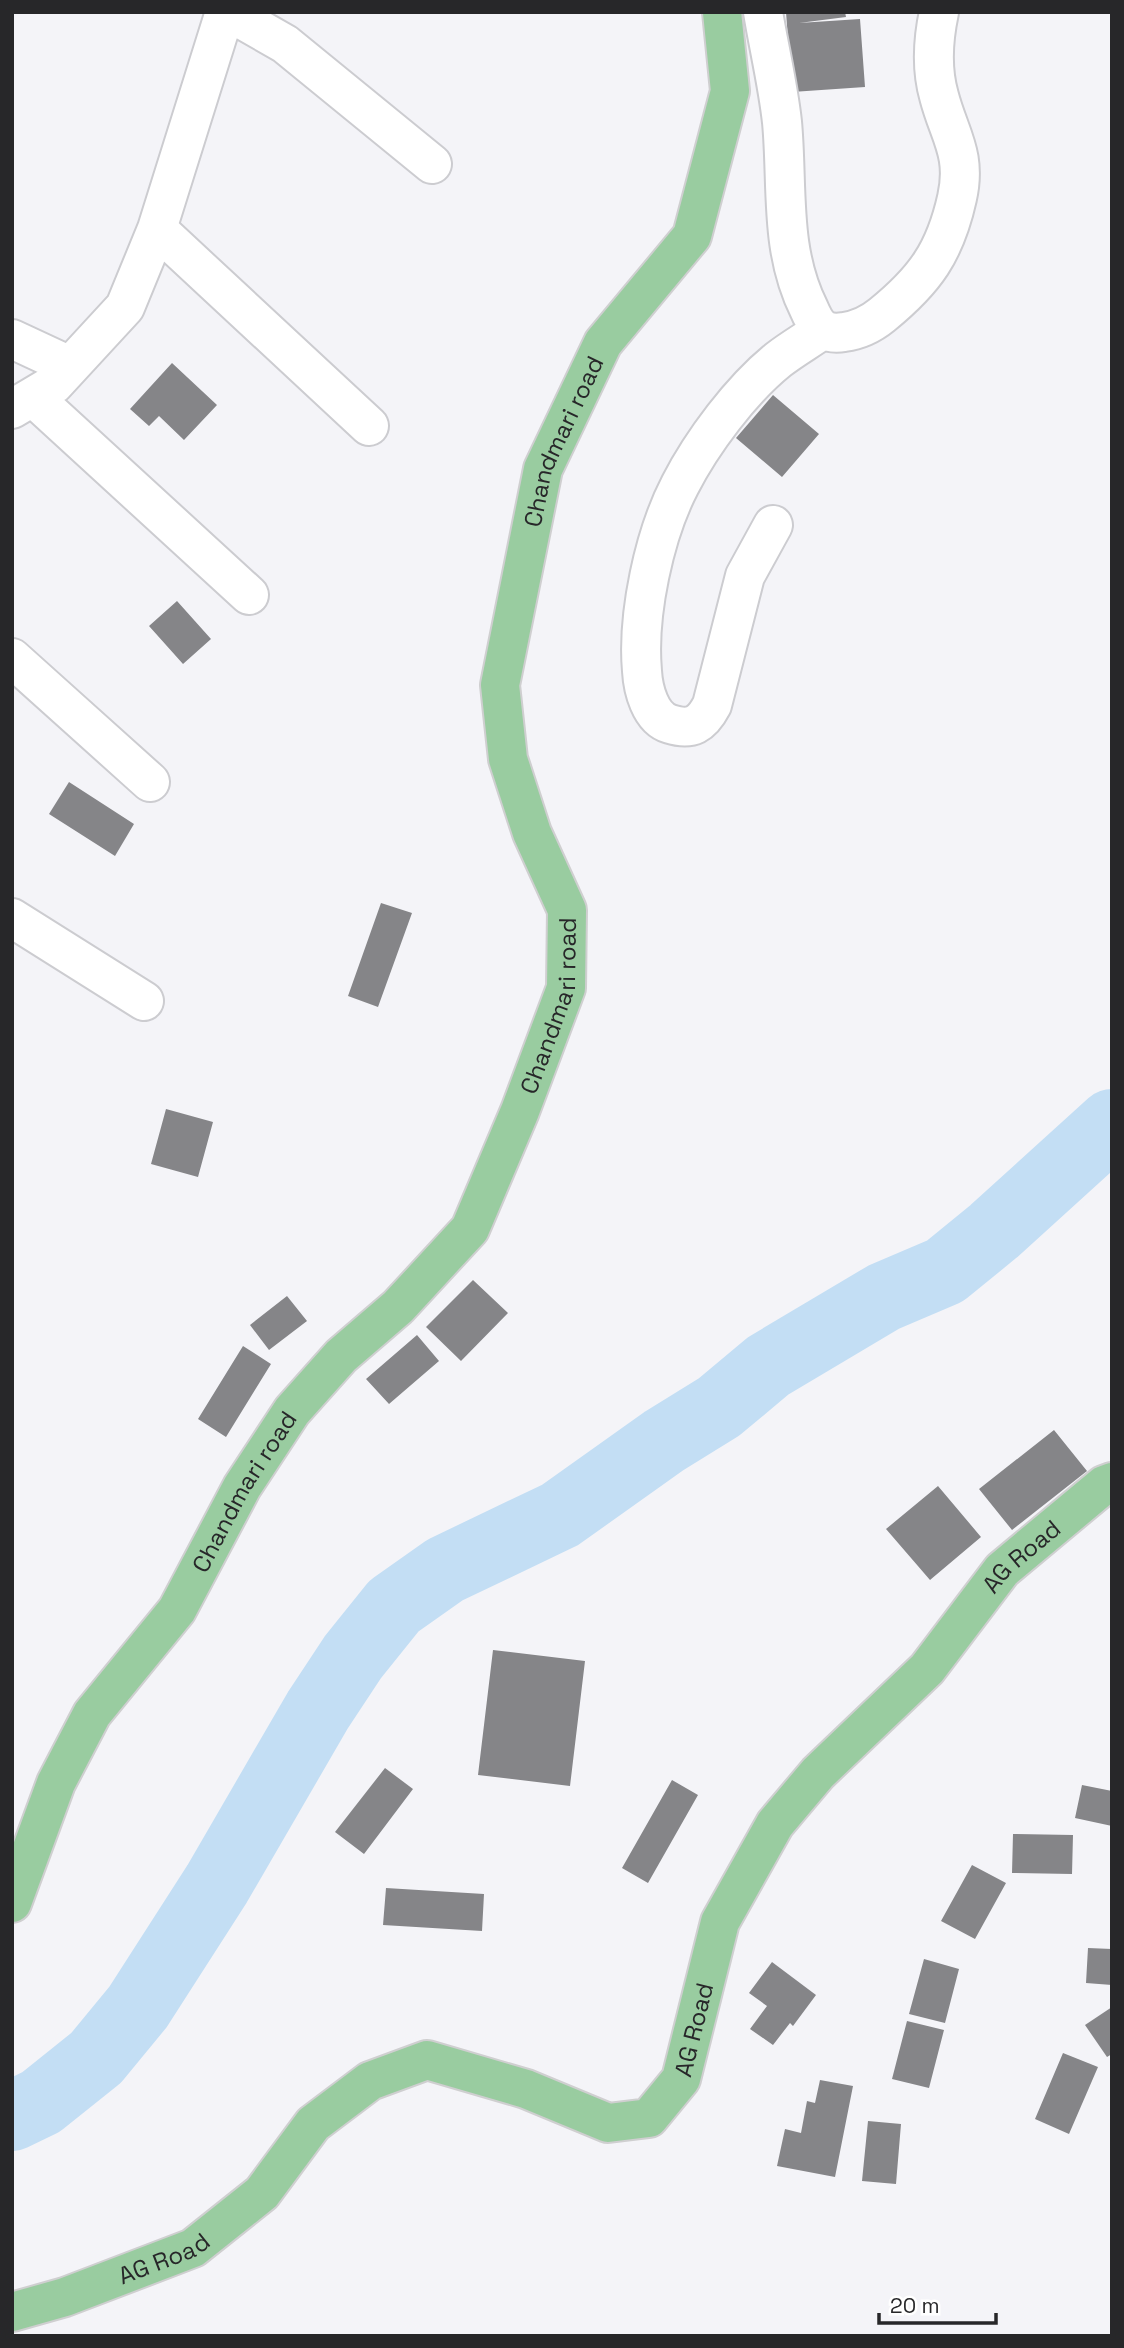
<svg xmlns="http://www.w3.org/2000/svg" width="1124" height="2348" font-family="'Space Grotesk',sans-serif">
  <style>
    .lines { fill: none; stroke-linecap: round; stroke-linejoin: round }
    .river { stroke: #c3def4; stroke-width: 70 }
    .building { fill: #858588 }
    .minor-casing { stroke: #ccccd0; stroke-width: 42 }
    .major-casing { stroke: #cfcfd0; stroke-width: 42 }
    .minor { stroke: #fff; stroke-width: 38 }
    .major { stroke: #99cca0; stroke-width: 38 }
    .labels { text-anchor: middle; dominant-baseline: central; stroke-width: 5; stroke-linejoin: round; paint-order: stroke }
    .street-label { font-size: 24px; fill: #272729; stroke: #fff }
  </style>
  <rect width="100%" height="100%" fill="#f4f4f8"/>
  <g class="lines">
    <path class="river" d="M12 2116 41 2102 96 2058 138 2007 217 1884 318 1710 353 1657 394 1606 445 1570 560 1515 664 1441 719 1407 768 1366 884 1297 945 1271 994 1231 1112 1124"/>
  </g>
  <path class="building" d="M786 12H845L846 17 799 23 860 19 865 87 792 92Z
    M172 363 217 405 184 440 159 416 149 426 130 409Z
    M773 395 819 434 782 477 736 438Z
    M177 601 211 639 183 664 149 626Z
    M69 782 134 824 115 856 49 814Z
    M381 903 412 913 378 1007 348 996Z
    M166 1109 213 1122 198 1177 151 1164Z
    M473 1280 508 1313 461 1361 426 1327Z
    M287 1296 307 1321 269 1350 250 1325Z
    M417 1335 439 1361 389 1404 366 1379Z
    M243 1346 271 1364 226 1437 198 1419Z
    M1054 1430 1087 1471 1012 1530 979 1489Z
    M938 1486 981 1537 930 1580 886 1529Z
    M493 1650 585 1661 570 1786 478 1775Z
    M385 1768 413 1789 364 1854 335 1832Z
    M672 1780 698 1795 648 1883 622 1868Z
    M1082 1785 1112 1791V1826L1075 1818Z
    M1013 1834 1073 1835 1072 1874 1012 1873Z
    M972 1865 1006 1883 975 1939 941 1921Z
    M386 1888 484 1894 482 1931 383 1925Z
    M1088 1948 1112 1949V1985L1086 1983Z
    M924 1959 959 1969 945 2023 909 2014Z
    M772 1962 816 1995 793 2026 790 2023 773 2045 750 2029 767 2006 749 1993Z
    M1112 2007V2054L1107 2057 1085 2025Z
    M907 2021 944 2030 929 2088 892 2079Z
    M1063 2053 1098 2067 1069 2134 1035 2119Z
    M820 2080 853 2086 835 2177 777 2166 785 2129 801 2133 807 2101 815 2103Z
    M868 2121 901 2124 896 2184 862 2181Z"/>
  <g class="lines">
    <g class="minor-casing">
      <path id="minor" d="M229 12 285 44 432 164
        M763 12C769 48 778 85 782 122 788 186 779 249 809 309 812 316 817 326 824 330 830 333 838 333 844 332 859 330 871 324 882 315 925 280 945 252 957 198 967 154 949 135 939 96 931 68 933 40 939 12
        M157 229 369 426
        M12 339 70 366
        M33 397 249 595
        M12 409 54 384 125 307 157 229 225 12
        M773 525 745 576 712 705C702 724 692 731 670 724 650 718 643 689 642 671 637 615 654 535 680 485 702 442 741 390 778 360 792 349 808 340 822 330
        M12 658 150 782
        M12 918 144 1001"/>
    </g>
    <g class="major-casing">
      <g id="major">
        <path id="s1" d="M12 1903 56 1783 92 1714 177 1610 242 1487 292 1411 341 1356 398 1307 470 1229 520 1111 566 988 567 910 532 833 508 759 500 685 543 469 603 343 692 236 730 91 722 12"/>
        <path id="s2" d="M12 2312 65 2297 193 2248 262 2193 313 2124 370 2081 427 2060 526 2089 608 2123 649 2118 681 2079 720 1922 775 1824 818 1773 927 1669 1002 1570 1104 1485 1112 1482"/>
      </g>
    </g>
    <use href="#minor" class="minor"/>
    <use href="#major" class="major"/>
  </g>
  <g class="labels">
    <g class="street-label">
      <text stroke="none"><textPath href="#s1" startOffset="1652">Chandmari road</textPath></text>
      <text stroke="none"><textPath href="#s1" startOffset="1064">Chandmari road</textPath></text>
      <text stroke="none"><textPath href="#s1" startOffset="476">Chandmari road</textPath></text>
      <text stroke="none"><textPath href="#s2" startOffset="1421">AG Road</textPath></text>
      <text stroke="none"><textPath href="#s2" startOffset="833">AG Road</textPath></text>
      <text stroke="none"><textPath href="#s2" startOffset="161">AG Road</textPath></text>
    </g>
  </g>
  <rect width="1124" height="2348" fill="none" stroke="#272729" stroke-width="28"/>
  <path d="M879 2313v10h117v-10" fill="none" stroke="#272729" stroke-width="3.5"/>
  <text x="890" y="2313" font-size="21" fill="#272729" stroke="#ffffff" stroke-width="5" paint-order="stroke">20 m</text>
</svg>
